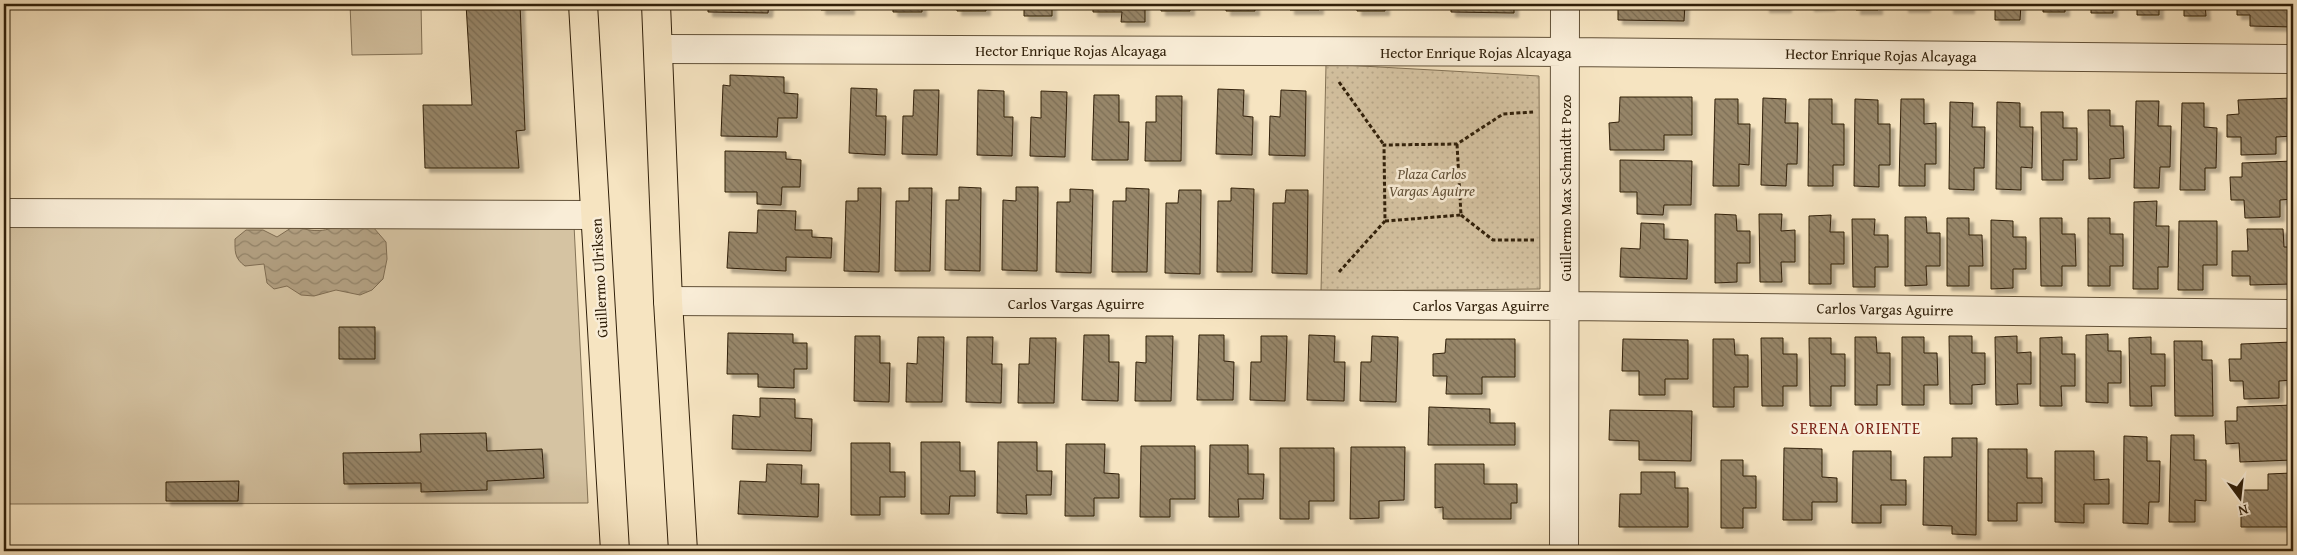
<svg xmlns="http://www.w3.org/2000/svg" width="2297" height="555" font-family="'Gentium Book Plus',serif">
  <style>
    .green { fill: #d5c3a2; stroke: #837256 }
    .park { fill: url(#park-dots); stroke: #837256 }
    .water { fill: url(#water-waves); stroke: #7f6d53 }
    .building { fill: url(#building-back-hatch); stroke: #31200a; filter: url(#shadow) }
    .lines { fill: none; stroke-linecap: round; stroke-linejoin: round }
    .minor-casing { stroke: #625138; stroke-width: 30 }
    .major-casing { stroke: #31200a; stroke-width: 30 }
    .path { stroke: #31200a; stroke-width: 3; stroke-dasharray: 4 2.5; stroke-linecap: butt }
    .minor { stroke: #f9edd7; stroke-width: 28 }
    .major { stroke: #f6e4c1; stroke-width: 28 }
    .labels { text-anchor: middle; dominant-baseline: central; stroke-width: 5; stroke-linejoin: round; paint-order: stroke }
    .street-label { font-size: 15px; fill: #31200a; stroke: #f9edd7 }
    .park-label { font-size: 15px; font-style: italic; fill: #625138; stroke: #f9edd7 }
    .neighbourhood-label { font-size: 16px; letter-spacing: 1px; fill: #7a1f14; stroke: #f9edd7 }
  </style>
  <defs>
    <pattern id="park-dots" width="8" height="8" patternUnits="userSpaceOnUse" patternTransform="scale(1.25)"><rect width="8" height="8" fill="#d5c3a2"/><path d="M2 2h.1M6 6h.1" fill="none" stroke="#b7a78a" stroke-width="1.8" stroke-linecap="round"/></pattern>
    <pattern id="water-waves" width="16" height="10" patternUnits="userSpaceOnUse" patternTransform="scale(1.25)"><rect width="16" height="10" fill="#b3a183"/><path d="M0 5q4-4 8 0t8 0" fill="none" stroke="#928369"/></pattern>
    <pattern id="building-back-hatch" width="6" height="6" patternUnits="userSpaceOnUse" patternTransform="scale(1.25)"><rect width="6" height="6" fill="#978669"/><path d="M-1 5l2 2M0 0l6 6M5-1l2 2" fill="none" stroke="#7c6d55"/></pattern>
    <filter id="shadow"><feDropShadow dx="4.5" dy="4.5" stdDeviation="1" flood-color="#0004"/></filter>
  </defs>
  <rect width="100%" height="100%" fill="#f6e4c1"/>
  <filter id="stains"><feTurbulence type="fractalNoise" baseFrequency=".004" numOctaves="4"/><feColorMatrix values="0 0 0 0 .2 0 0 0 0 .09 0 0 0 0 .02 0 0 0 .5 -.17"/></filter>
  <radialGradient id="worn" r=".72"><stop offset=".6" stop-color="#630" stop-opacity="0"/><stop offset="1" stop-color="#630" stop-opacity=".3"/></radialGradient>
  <path class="green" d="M350 4H421L422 54 352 55Z
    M4 225H574L588 503 4 504Z"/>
  <path class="park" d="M1326 64 1539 76 1540 289 1321 291Z"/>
  <path class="water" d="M345 223 373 227 386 242 387 259 383 279 372 290 360 295 336 290 314 296 301 295 287 286 274 289 267 283 264 264 245 266C234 258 235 251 235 239L246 230H263L277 237 294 226C315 233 325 232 345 223Z"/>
  <path class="building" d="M466 4H520L525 130 516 131 519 168H425L423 105H472Z
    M708 4H769L768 13 708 12Z
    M821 4H850V10H821Z
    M893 4H922V12H893Z
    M957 4H986V11H957Z
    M1024 4H1052V16H1024Z
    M1093 4H1145V22H1121L1122 12H1093Z
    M1161 4H1190V11H1161Z
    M1226 4H1255V11H1226Z
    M1290 4H1319V10H1290Z
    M1357 4H1385V11H1357Z
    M1451 4H1514V13L1451 12Z
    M1618 4H1685L1684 21 1618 20Z
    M1765 4H1787V8H1765Z
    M1810 4H1831V6L1810 7Z
    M1856 4H1878V10H1856Z
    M1904 4H1926V8H1904Z
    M1949 4H1970V9H1949Z
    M1995 4H2021L2020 20H1995Z
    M2043 4H2065V12H2043Z
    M2091 4H2113V13H2091Z
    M2137 4H2159V15H2137Z
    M2184 4H2205L2206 16H2184Z
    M2237 4H2293V27L2250 26V15H2237Z
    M730 75 784 77V93L798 94 797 118H778L777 137 721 136 723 85 730 86Z
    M851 88 877 89 876 116H886L885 155 849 153Z
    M1218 89 1244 90 1243 116 1253 117 1252 155 1216 154Z
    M914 90H939L937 155 902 154 903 116H913Z
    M978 90 1004 91V117H1013L1012 156 977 155Z
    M1281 90 1306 91 1305 156 1269 155 1270 116 1280 117Z
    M1041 91 1067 92 1065 157 1030 156 1031 117 1041 118Z
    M1094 95H1119V122H1129L1128 160H1092Z
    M1156 96H1182L1181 161H1145L1146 122H1156Z
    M1620 97H1692V135H1664V150H1610L1609 123 1619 122Z
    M1763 98 1786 99 1785 123H1798L1797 164H1787L1786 186 1761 185Z
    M2293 98V136L2276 137V154L2241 155V137H2227V115L2239 114 2238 100Z
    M1715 99H1738V124H1750L1749 165 1739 164V186H1713Z
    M1809 99H1832V124H1844V165H1833V186H1808Z
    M1855 99 1878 100V124H1890V165H1879V187L1854 186Z
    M1901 99H1924V124L1936 123V164H1925V186H1899Z
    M2136 101H2159L2158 126H2171L2170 167H2160L2159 188H2134Z
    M1950 102 1973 103 1972 127H1985L1984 168H1974V190L1949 189Z
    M1997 102 2020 103V127H2033L2032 168 2021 167V190L1996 189Z
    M2182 103H2204V127L2217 128 2216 168H2205V190H2180Z
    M2088 110H2110V126H2123L2124 158 2110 159V178L2089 179Z
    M2041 112H2063V128H2077V160H2063V180H2042Z
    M725 151 786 152V159L801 160 800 187H782L781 205 757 204V192H725Z
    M1620 160 1692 161 1691 205H1664L1663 215 1637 214V192H1620Z
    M2293 161V199L2280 200V217L2245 218 2244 200H2231L2230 177H2242V163Z
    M959 187 981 188 980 271 945 270 946 200H959Z
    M1016 187H1038L1037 271 1002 270 1003 200 1016 201Z
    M858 188H881L879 272 844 271 846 201H858Z
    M909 188H932L930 271H895L896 201H909Z
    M1126 188 1149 189 1147 272H1112L1113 201H1126Z
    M1231 188 1254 189 1252 272H1217L1218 201H1231Z
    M1070 189 1093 190 1091 273 1056 272 1057 202H1070Z
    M1179 190H1201L1200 274 1165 273 1166 203H1178Z
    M1286 190H1308L1307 274 1272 273 1273 203H1285Z
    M2157 201 2156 226H2169L2168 267H2158V289H2133L2134 202Z
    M758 210 796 211 795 230H812V237L832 238 831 258 786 257V271L727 268 729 232 757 233Z
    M1715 214 1736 215 1737 231H1750V263H1737V282L1715 283Z
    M1759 214H1782L1781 231 1795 230V262H1781L1782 282H1760Z
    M1831 215 1830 232H1844V264H1831V284H1809V216Z
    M1905 217H1926L1927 233H1940V266H1926L1927 285 1905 286Z
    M1947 218H1969V235H1982L1983 266H1969V286H1947Z
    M2040 218H2062V234H2075L2076 266H2062V286H2041Z
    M2088 218H2110V234H2123V266H2110V286H2088Z
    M1852 219H1875L1874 235H1888V267H1875V287H1853Z
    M1991 220 2013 221V237H2026V269H2013V288L1991 289Z
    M2179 221H2217V265H2203V290H2178Z
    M1641 223 1664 224V239L1688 240 1687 279 1620 277 1621 248 1640 249Z
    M2247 229H2283L2284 247H2293V284L2250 285V276H2232V251H2248Z
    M339 327H375V359H339Z
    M728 333 793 334V343H807V369H794V388L758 387V374H727Z
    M2108 334V351H2121V383H2108V403L2086 402V335Z
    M1084 335H1109V362H1119L1118 401 1082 400Z
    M1199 335H1224V361L1234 362 1233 400H1197Z
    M1309 335 1335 336 1334 362H1345L1344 401 1307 400Z
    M855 336H880V363H890L889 402 854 401Z
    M1146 336H1173L1171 401H1135L1136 362 1146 363Z
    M1261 336H1287L1285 401 1250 400 1251 362H1261Z
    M1372 336 1398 337 1396 402 1360 401 1361 362H1371Z
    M1949 336H1972V353H1985V384L1972 385V404H1950Z
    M2017 336V353L2031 352V384H2017L2018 404 1996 405 1995 337Z
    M918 337H944L942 402H906L907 363 917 364Z
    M967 337H993L992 364H1002L1001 403 966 402Z
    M1855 337H1876L1877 353H1890V385H1877V405H1855Z
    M1902 337H1924V353H1937L1938 385H1924V405H1902Z
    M2062 337V354H2075V386H2061L2062 406H2040V338Z
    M2151 337V354H2165V386H2151L2152 406H2130L2129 338Z
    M1030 338H1056L1054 403H1018L1019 364H1029Z
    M1761 338H1783V354H1797V386H1783V406H1762Z
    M1809 338H1831V354H1845V386H1831V406H1810Z
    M1446 339H1515V377H1482V394H1446L1447 376H1433V354L1445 353Z
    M1623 339 1688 340V379H1665V395H1639V371H1622Z
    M1713 339H1734L1735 355H1748V387H1734V407H1713Z
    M2174 341H2202V360H2212L2213 416H2175Z
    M2293 342V380L2279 381V398L2244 399 2243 381H2230L2229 359H2241V344Z
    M760 398 795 399V418L812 419 811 451 732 449 733 415 760 417Z
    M2293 405V460L2240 462 2239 443 2226 444 2225 421H2237V407Z
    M1429 407 1490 409V423H1515V445H1428Z
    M1610 410 1692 411 1691 461 1639 460V441L1609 440Z
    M486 433 487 451 542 449 544 478 487 481V490L421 492V483L344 484 343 453 421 452 420 434Z
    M2171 435H2194V460H2206V501L2195 500V522H2169Z
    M2124 436 2147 437V461H2160L2159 502H2149L2148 524 2123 523Z
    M1952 438H1977L1976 535 1952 534V526L1923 525 1924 457H1952Z
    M921 442H960V471H975V496H950L949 514H921Z
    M998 442H1037V471H1052L1051 495H1026L1027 514 997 513Z
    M851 443H890V472H905V497H880V515H851Z
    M1066 444H1105L1104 473 1119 474V498H1094V516H1065Z
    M1210 445H1248V474H1264L1263 499H1238L1239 517H1209Z
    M1141 446H1195V499H1170V517H1140Z
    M1351 447H1405L1404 500 1379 501V518L1350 519Z
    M1280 448H1334V501H1309V519H1280Z
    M1784 448 1822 449V477L1837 478V502H1812V520H1783Z
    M1988 449H2027V478H2042V503H2017V521H1988Z
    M1853 451H1891V480H1906V505H1881V523H1852Z
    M2055 451H2094V480L2109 479V504H2084V523L2055 522Z
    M1721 460H1743V476H1756V508H1743V528H1721Z
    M767 464 802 465 801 484H819L818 517 738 514 740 481 766 482Z
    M1435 464H1484V484H1517V503H1511V519H1443V507L1435 508Z
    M1641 472H1675V488H1688V527H1619L1620 494H1641Z
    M2292 473 2293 527H2241V490H2268V474Z
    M239 481 238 501H166V482Z"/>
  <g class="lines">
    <g class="minor-casing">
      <path id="minor" d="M659 49 1565 52 2293 59
        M4 213 595 215
        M668 301 1566 306 2293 314
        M1564 551 1565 4"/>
    </g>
    <g class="major-casing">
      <path id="major" d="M583 4 615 551
        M656 4 668 301 683 551"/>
    </g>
    <path class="path" d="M1339 82 1384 145
      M1461 215 1493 240H1534
      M1385 221 1461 215 1457 144
      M1339 272 1385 221 1384 145 1457 144 1503 114 1533 112"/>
    <use href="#minor" class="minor"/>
    <use href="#major" class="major"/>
  </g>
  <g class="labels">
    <g class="street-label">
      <text x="1071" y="50">Hector Enrique Rojas Alcayaga</text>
      <text x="1476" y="52">Hector Enrique Rojas Alcayaga</text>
      <text transform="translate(1881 55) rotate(1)">Hector Enrique Rojas Alcayaga</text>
      <text transform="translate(1565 188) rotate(-90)">Guillermo Max Schmidtt Pozo</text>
      <text transform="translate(599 278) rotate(-93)">Guillermo Ulriksen</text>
      <text x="1076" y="303">Carlos Vargas Aguirre</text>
      <text x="1481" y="305">Carlos Vargas Aguirre</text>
      <text transform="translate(1885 309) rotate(1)">Carlos Vargas Aguirre</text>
    </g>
    <g class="park-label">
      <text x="1432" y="173">Plaza Carlos<tspan x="1432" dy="17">Vargas Aguirre</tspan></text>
    </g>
    <g class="neighbourhood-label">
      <text x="1856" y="428">SERENA ORIENTE</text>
    </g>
  </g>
  <rect width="2297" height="555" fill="none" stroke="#f6e4c1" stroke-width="20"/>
  <rect x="5" y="5" width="2287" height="545" fill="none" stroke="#31200a" stroke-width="2.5"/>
  <rect x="10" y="10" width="2277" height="535" fill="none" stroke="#31200a"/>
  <g transform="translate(2240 498) rotate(165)" stroke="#f9edd7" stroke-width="4" paint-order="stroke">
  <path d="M0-4L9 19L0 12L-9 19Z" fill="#31200a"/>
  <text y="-8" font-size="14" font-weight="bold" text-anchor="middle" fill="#31200a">N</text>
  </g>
  <rect width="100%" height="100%" filter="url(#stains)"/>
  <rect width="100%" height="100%" fill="url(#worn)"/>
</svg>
